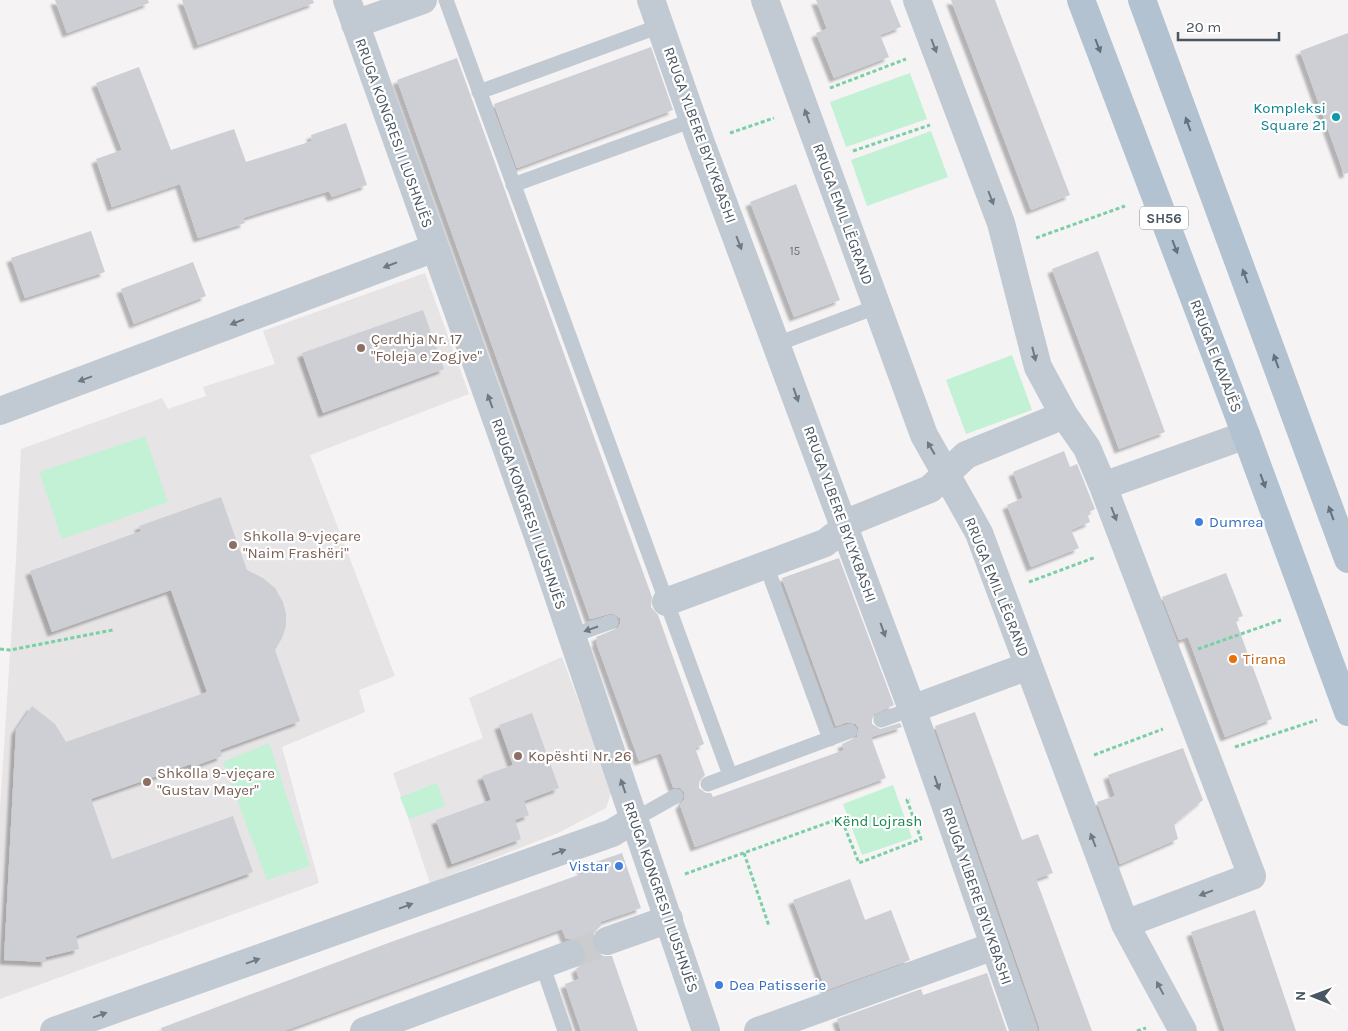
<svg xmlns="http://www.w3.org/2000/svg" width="1348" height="1031" font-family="Karla,sans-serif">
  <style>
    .education { fill: #e6e4e5 }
    .green { fill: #c3f1d5 }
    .building { fill: #cdcfd5; filter: url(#shadow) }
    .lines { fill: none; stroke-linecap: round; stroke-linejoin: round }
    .minor-tunnel { stroke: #caccce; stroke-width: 28; stroke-dasharray: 28 14; stroke-linecap: butt }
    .path { stroke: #7ad0a6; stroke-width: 3; stroke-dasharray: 4 2.5; stroke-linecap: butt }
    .service { stroke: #c1cad2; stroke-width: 15 }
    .minor { stroke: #c1cad2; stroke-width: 28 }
    .primary { stroke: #b3c2d1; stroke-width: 28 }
    .oneway { fill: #6e7983 }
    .oneway2 { fill: #64717d }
    .culture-dot { fill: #0f9aa8; stroke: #fff; stroke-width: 2 }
    .education-dot { fill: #8d6e63; stroke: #fff; stroke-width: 2 }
    .shop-dot { fill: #3f7fe0; stroke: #fff; stroke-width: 2 }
    .food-dot { fill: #e8710a; stroke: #fff; stroke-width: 2 }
    .labels { text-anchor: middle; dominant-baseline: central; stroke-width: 4.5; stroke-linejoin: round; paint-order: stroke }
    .number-label { font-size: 12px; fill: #6b747e }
    .shield { fill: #fff; stroke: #808990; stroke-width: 1 }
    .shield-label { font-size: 14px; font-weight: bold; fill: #4a5661 }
    .culture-label { font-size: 15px; fill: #0d838f; stroke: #fff; text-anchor: end }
    .street-label { font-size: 15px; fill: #4a5661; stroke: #fff }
    .education-label { font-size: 15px; fill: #785e54; stroke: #fff; text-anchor: start }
    .shop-label { font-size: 15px; fill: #366cbe; stroke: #fff; text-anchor: start }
    .food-label { font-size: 15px; fill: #c56008; stroke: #fff; text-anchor: start }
    .park-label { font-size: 15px; fill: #17864f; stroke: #fff }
  </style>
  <defs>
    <filter id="shadow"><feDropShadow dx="-4.5" dy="4.5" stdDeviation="1" flood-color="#0004"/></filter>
  </defs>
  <rect width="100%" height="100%" fill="#f5f3f3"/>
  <path class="education" d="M425 273 469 394 310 455 395 676 359 690 365 712 282 747 319 883 0 999V809L16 561 21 449 162 398 168 409 206 396 203 387 275 364 263 331Z
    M562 657 612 790 606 808 558 833 430 883 393 773 483 738 469 698Z"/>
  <path class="green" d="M910 73 927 119 846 147 830 102Z
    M931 131 948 177 867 206 851 160Z
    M1012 355 1032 410 966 434 946 380Z
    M145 436 168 502 62 539 39 472Z
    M269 743 310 866 267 880 223 762Z
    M437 783 445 806 409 819 400 797Z
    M893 785 912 838 862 855 843 804Z"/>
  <path class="building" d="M55 0H148L149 3 67 33Z
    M182 0H313L314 3 198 45Z
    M816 0H890L901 27 880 35 889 57 834 78 816 33 827 29Z
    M951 0H995L1070 195 1031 210Z
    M1348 33V173L1344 174 1300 51Z
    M651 47 673 110 517 168 494 104Z
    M457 58 652 597 651 607 658 615 704 744 695 748 705 775 699 782V788L706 793H711L713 797 844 750 842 744 857 737 859 728 856 724 847 722 836 726 782 578 839 558 894 705 874 714 872 719V724L880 729 900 723 902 727 871 737 886 778 695 847 680 805 684 800V792L680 788 673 787 661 753 639 761 596 642 598 641 596 637 618 628 620 624V618L612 613 590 619 397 80Z
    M139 67 171 150 234 129 246 162 312 141 311 135 346 123 367 185 332 197 329 191 243 218 245 223 198 238 180 184 112 207 96 159 122 150 96 83Z
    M796 184 840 300 794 317 750 202Z
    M91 231 105 272 25 298 11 258Z
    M1098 251 1165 432 1119 449 1052 269Z
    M193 262 206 296 134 324 121 289Z
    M423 310 444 369 323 413 302 353Z
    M1064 451 1070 467 1077 464 1095 509 1087 513 1090 522 1071 530 1079 548 1031 567 1007 505 1023 498 1013 472Z
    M221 497 247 570 263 578 275 588 283 602 286 614V626L282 638 275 650 300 721 220 750 222 756 192 767 191 764 91 799 112 859 233 816 253 872 76 936 79 949 46 957V962L4 960 16 730 32 706 55 724 66 742 207 692 171 590 52 632 30 571 141 531 139 526Z
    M1226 573 1243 616 1235 619 1272 719 1225 737 1188 637 1179 640 1162 597Z
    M975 712 1022 840 1038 834 1053 873 1036 879 1092 1031H1039V1026L935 726Z
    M532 713 559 788 524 801 529 815 515 820 521 839 452 864 436 820 491 800 482 776 513 765 499 725Z
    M1183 748 1203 800 1174 824 1178 839 1120 864 1097 802 1115 796 1108 775Z
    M622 853 641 908 600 922 601 926 595 931 592 938V946L597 953 604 956H612L638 1031H581L565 984 579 979 576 969 583 964 586 956V949L581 942 573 939H566L562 929 284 1031H162L161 1028 391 942 584 873 581 867Z
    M850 879 865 920 891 910 910 960 826 990 793 900Z
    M1255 910 1296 1031H1225L1191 932Z
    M987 973 1007 1031H841L837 1019 921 989 923 995Z"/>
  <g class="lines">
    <path class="minor-tunnel" d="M571 954 607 941"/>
    <path class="path" d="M830 88 906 59
      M730 133 774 118
      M853 151 930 125
      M1036 238 1125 206
      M1029 582 1096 557
      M0 649 10 650 113 630
      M1198 649 1281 620
      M1235 747 1317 720
      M1094 755 1163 729
      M744 853 769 926
      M685 874 841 818 859 863 921 839 907 800 910 799
      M1137 1031 1146 1028"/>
    <path class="service" d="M446 0 730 775
      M479 92 660 26
      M513 185 693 120
      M777 344 876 307
      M766 565 830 739
      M571 636 611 622
      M881 720 912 709
      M708 784 850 731
      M635 819 676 796
      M542 964 565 1031"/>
    <path class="minor" d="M347 0 540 542 706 1031
      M651 0 701 143 912 709 1024 1031
      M765 0 924 435 979 533 1125 924 1183 1031
      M917 0 1001 223 1038 367 1064 415 1087 448 1103 486 1252 876 1125 924
      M355 24 423 0
      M0 411 435 248
      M1103 486 1246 435
      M666 602 825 543 856 519 930 489 966 455 1064 415
      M912 709 1028 666
      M607 941 669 919
      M54 1031 612 833 635 819
      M364 1031 571 954
      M758 1031 994 946"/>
    <path class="primary" d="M1081 0 1246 435 1348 712
      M1142 0 1348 559"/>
  </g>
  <defs><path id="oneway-solid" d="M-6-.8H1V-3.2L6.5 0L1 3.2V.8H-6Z" transform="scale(1.25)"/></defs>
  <g class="oneway">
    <use href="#oneway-solid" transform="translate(934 46) rotate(69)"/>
    <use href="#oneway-solid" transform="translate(807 116) rotate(-110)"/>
    <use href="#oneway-solid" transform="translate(991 198) rotate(69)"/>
    <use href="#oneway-solid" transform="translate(739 243) rotate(69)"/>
    <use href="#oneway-solid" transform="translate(390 265) rotate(159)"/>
    <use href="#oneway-solid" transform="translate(237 322) rotate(159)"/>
    <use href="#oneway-solid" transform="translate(1034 354) rotate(76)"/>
    <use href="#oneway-solid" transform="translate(85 379) rotate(160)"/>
    <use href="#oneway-solid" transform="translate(796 395) rotate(70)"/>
    <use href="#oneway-solid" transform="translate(490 401) rotate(-110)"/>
    <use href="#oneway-solid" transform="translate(931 448) rotate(-120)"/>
    <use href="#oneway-solid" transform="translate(1114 514) rotate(69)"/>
    <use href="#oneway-solid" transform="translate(591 629) rotate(161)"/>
    <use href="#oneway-solid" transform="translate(883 630) rotate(70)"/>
    <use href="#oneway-solid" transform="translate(937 783) rotate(71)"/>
    <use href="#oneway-solid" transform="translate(623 786) rotate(-109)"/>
    <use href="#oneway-solid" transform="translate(1093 840) rotate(-111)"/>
    <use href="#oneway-solid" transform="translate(559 852) rotate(-20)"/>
    <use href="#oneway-solid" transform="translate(1206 893) rotate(159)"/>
    <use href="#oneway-solid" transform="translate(406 906) rotate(-20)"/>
    <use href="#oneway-solid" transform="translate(253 961) rotate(-20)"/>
    <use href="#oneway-solid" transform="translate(1160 988) rotate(-118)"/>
    <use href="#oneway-solid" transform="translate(100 1015) rotate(-20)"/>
  </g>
  <g class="oneway2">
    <use href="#oneway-solid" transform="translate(1098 46) rotate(69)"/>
    <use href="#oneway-solid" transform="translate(1188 124) rotate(-110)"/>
    <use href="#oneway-solid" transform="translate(1175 247) rotate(69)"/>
    <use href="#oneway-solid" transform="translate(1245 276) rotate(-110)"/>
    <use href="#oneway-solid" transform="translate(1276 361) rotate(-110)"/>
    <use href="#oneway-solid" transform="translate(1263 481) rotate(70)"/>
    <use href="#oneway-solid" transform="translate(1331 513) rotate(-110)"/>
  </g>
  <circle class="culture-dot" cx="1336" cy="117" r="5"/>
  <g class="education-dot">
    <circle cx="361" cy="348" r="5"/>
    <circle cx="233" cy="545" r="5"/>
    <circle cx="518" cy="756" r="5"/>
    <circle cx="147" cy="782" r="5"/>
  </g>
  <g class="shop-dot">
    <circle cx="1199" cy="522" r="5"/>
    <circle cx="619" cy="866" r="5"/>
    <circle cx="719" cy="985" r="5"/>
  </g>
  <circle class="food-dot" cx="1233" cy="659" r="5"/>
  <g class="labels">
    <g class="number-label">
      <text x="795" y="251">15</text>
    </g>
    <rect class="shield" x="1140" y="206.5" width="48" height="23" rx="4"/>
    <g class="shield-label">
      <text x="1164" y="218">SH56</text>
    </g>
    <g class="culture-label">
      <text x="1326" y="108">Kompleksi<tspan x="1326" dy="17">Square 21</tspan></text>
    </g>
    <g class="street-label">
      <text transform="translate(394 133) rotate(70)">RRUGA KONGRESI I LUSHNJËS</text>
      <text transform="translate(700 135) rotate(70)">RRUGA YLBERE BYLYKBASHI</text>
      <text transform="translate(843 214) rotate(70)">RRUGA EMIL LËGRAND</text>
      <text transform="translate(1216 356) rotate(69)">RRUGA E KAVAJËS</text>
      <text transform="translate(529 514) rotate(71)">RRUGA KONGRESI I LUSHNJËS</text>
      <text transform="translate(840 514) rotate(70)">RRUGA YLBERE BYLYKBASHI</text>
      <text transform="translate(997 587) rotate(68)">RRUGA EMIL LËGRAND</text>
      <text transform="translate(977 896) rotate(71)">RRUGA YLBERE BYLYKBASHI</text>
      <text transform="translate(661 897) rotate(71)">RRUGA KONGRESI I LUSHNJËS</text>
    </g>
    <g class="education-label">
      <text x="371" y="339">Çerdhja Nr. 17<tspan x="371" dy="17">"Foleja e Zogjve"</tspan></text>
      <text x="243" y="536">Shkolla 9-vjeçare<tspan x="243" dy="17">"Naim Frashëri"</tspan></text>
      <text x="528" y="756">Kopështi Nr. 26</text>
      <text x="157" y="773">Shkolla 9-vjeçare<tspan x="157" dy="17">"Gustav Mayer"</tspan></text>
    </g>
    <g class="shop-label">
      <text x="1209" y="522">Dumrea</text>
      <text x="609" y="866" text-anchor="end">Vistar</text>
      <text x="729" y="985">Dea Patisserie</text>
    </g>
    <g class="food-label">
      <text x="1243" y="659">Tirana</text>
    </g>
    <g class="park-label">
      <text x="878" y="821">Kënd Lojrash</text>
    </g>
  </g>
  <g transform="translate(1313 996) rotate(271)" stroke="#ffffff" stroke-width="4" paint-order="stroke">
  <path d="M0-4L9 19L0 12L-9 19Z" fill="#4a5661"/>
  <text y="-8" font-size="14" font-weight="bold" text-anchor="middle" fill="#4a5661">N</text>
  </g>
  <path d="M1178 32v8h101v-8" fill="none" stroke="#4a5661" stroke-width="2.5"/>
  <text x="1186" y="32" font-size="15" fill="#4a5661" stroke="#ffffff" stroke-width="4" paint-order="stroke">20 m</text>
</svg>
